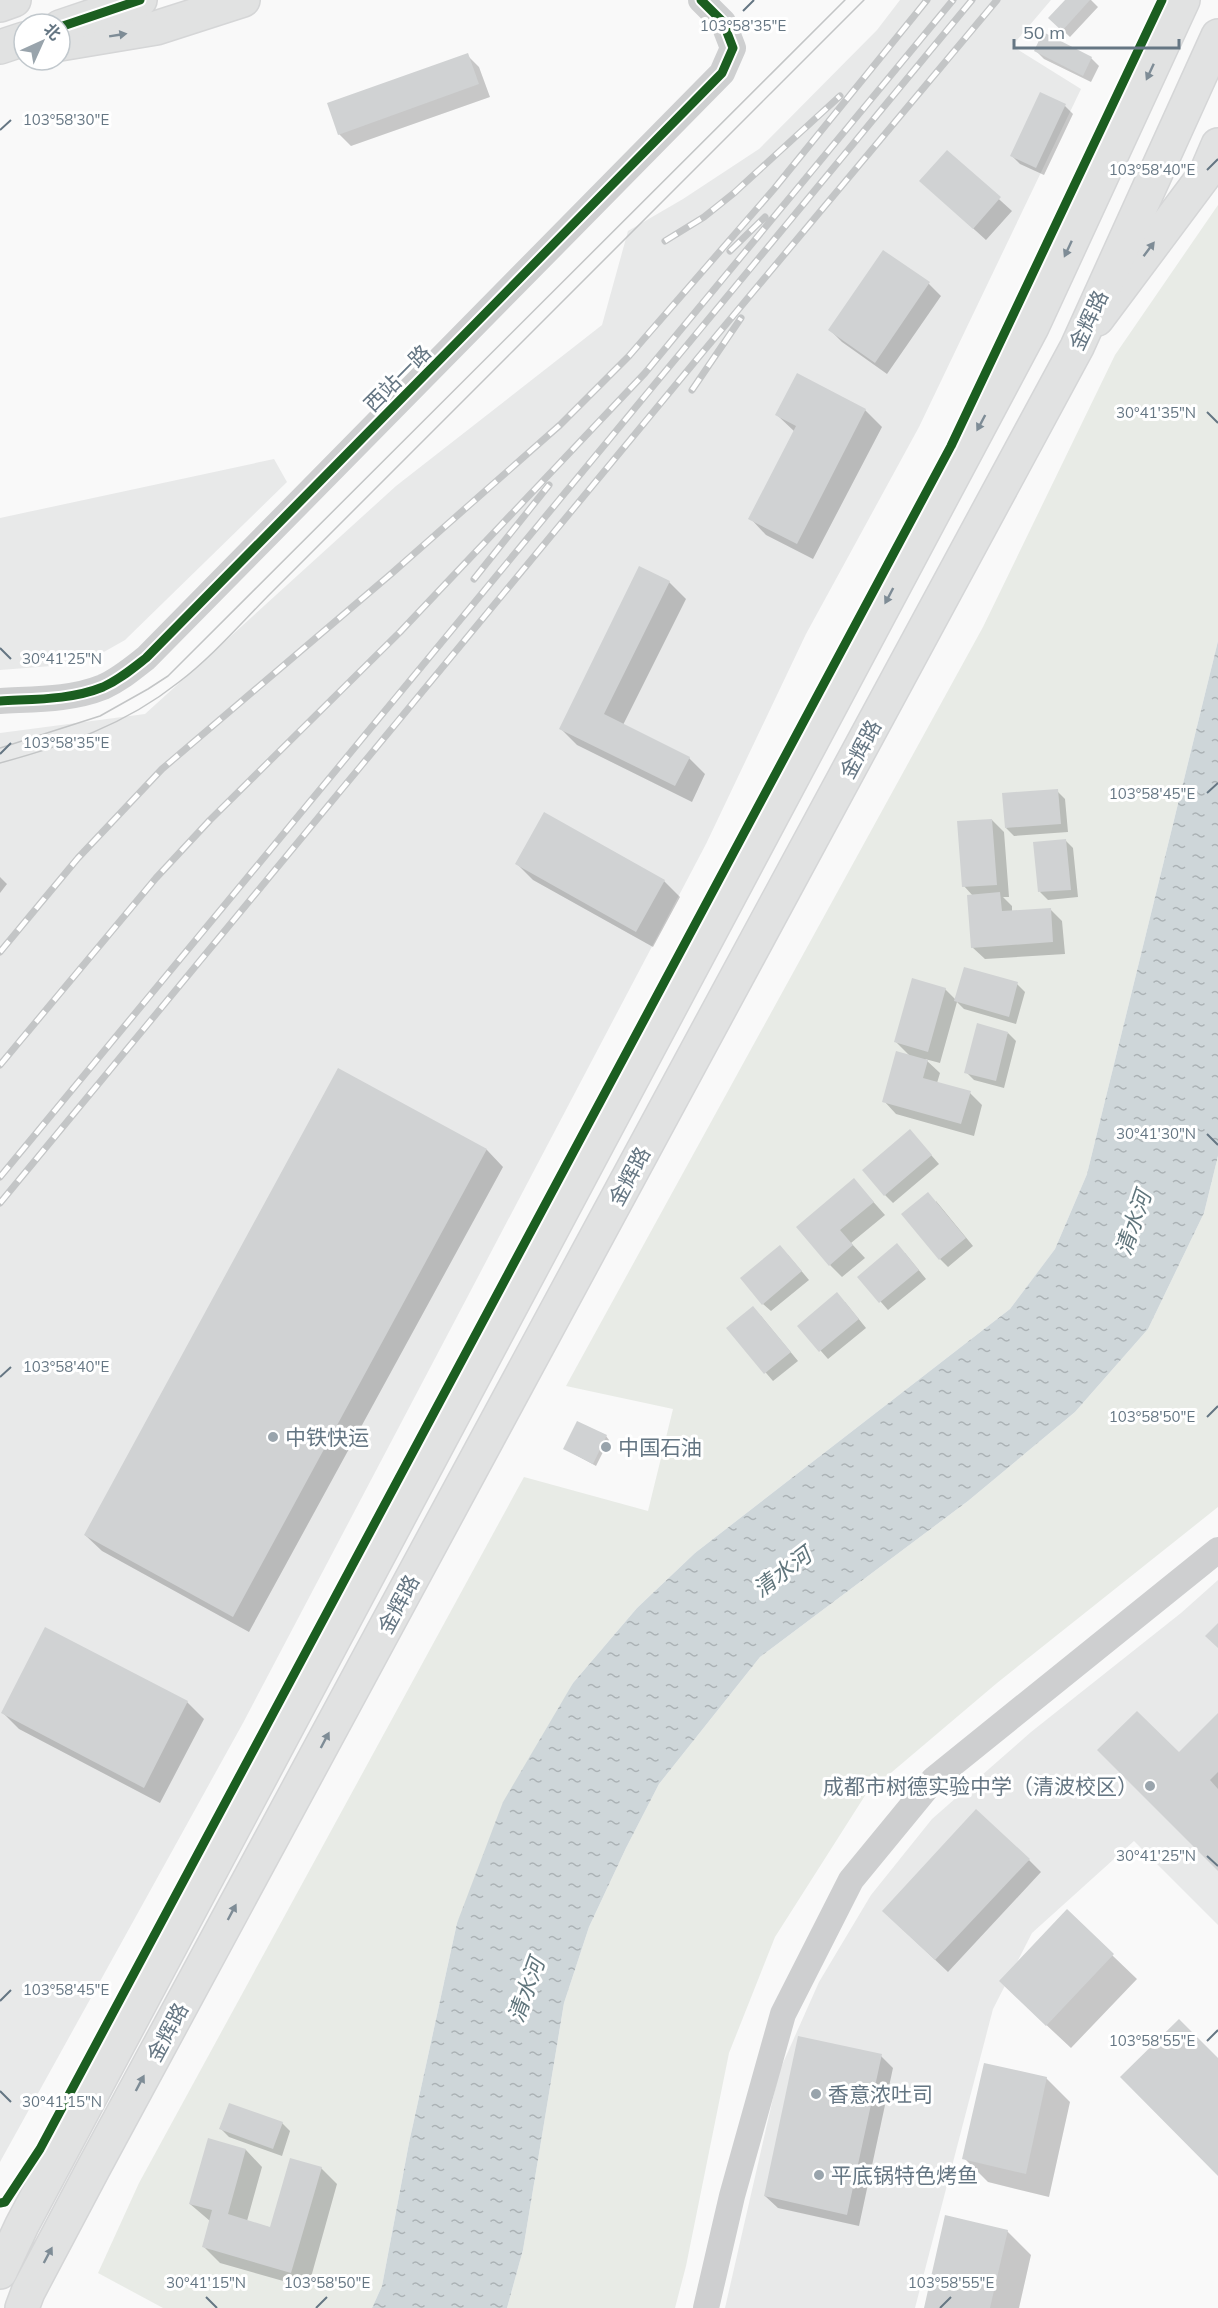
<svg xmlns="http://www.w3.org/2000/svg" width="1218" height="2308" font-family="Mulish,'Noto Sans SC',sans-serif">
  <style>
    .built { fill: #e8e9e9 }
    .green { fill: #e8ebe6 }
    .water { fill: url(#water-ripples) }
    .shadow { fill: #0003 }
    .building { fill: #d0d2d3 }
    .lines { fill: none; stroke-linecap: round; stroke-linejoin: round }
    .secondary-casing { stroke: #d5d6d7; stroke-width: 36 }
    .primary-casing { stroke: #d5d6d7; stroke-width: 36 }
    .minor { stroke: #cecfd0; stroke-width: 26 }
    .secondary { stroke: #e1e2e2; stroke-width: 33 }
    .primary { stroke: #e1e2e2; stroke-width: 33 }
    .tram { stroke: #c3c5c6; stroke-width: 1.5 }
    .rail-casing { stroke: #c3c5c6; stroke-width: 7 }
    .rail { stroke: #fff; stroke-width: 4.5; stroke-dasharray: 14; stroke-linecap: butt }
    .cycleway-casing { stroke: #fff; stroke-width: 13 }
    .cycleway { stroke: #1b5e20; stroke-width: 9 }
    .oneway { fill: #7e8c96 }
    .ticks { fill: none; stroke: #657683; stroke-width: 2 }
    .poi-dot { fill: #99a4ac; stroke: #fff; stroke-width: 2 }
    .labels { text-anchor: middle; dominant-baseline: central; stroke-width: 6; stroke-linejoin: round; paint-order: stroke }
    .street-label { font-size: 21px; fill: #657683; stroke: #fff }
    .poi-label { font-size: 21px; fill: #657683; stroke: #fff; text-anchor: start }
    .water-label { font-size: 22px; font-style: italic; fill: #60757c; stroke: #fff }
    .ticks-label { font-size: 15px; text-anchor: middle; fill: #657683; stroke: #fff; stroke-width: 6; stroke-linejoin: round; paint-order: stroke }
  </style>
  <defs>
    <pattern id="water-ripples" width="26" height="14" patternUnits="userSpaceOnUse" patternTransform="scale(1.5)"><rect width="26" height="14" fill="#ced6d9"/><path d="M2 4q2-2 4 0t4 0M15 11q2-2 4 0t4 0" fill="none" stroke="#abb2b5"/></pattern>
  </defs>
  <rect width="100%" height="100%" fill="#f9f9f9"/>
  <path class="built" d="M900 0H1051L1012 46 1081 89 919 427 806 634 706 844 243 1723 0 2162V733L145 714 396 486 602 325 628 231 683 199 759 149 877 30Z
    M274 459 287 482 125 640 95 657 65 665 0 670V518Z
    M1218 1580V1925L1134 1841 1032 1933 993 2009 915 2308H725L779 2072 819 1982 871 1895 932 1819 1031 1732 1181 1613Z"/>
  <path class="green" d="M1218 205V641L1087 1174 1055 1249 1010 1309 695 1553 637 1608 573 1683 457 1923 409 2143 382 2286 372 2308H163L98 2273 139 2183 524 1477 648 1511 673 1409 566 1386 983 627 1115 355Z
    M1218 1156V1507L997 1683 866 1794 775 1937 729 2053 686 2266 675 2308H507L523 2250 564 2003 589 1927 626 1848 659 1784 760 1657 968 1501 1075 1412 1148 1329 1204 1213Z"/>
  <path class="water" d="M1218 641V1156L1204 1213 1148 1329 1075 1412 968 1501 760 1657 659 1784 626 1848 589 1927 564 2003 523 2250 507 2308H372L382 2286 409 2143 457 1923 503 1802 573 1683 637 1608 695 1553 1010 1309 1055 1249 1087 1174Z"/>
  <path class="shadow" d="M1067 0H1091L1098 7 1070 37 1050 18Z
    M1036 51 1091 58 1099 66 1091 82 1044 59Z
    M467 55 479 67 490 97 351 146 339 134Z
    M1041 94 1065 106 1073 114 1044 175 1020 164 1012 156Z
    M947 152 1012 211 986 240 934 193Z
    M883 252 929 284 941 296 887 374 842 342 830 330Z
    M797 375 865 410 882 427 813 559 766 535 750 518 795 432 777 415Z
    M669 582 686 599 623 725 689 758 705 774 692 802 577 745 561 729Z
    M1057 791 1065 799 1068 832 1014 836 1006 828Z
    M992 820 1004 832 1009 897H1003L1012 906V912L1050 909 1062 921 1065 954 985 959 972 947 973 896 964 886Z
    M1065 840 1073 848 1078 897 1048 900 1040 892Z
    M517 864 664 881 680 897 653 947 533 880Z
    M0 877 7 884 0 893Z
    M1017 984 1025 992 1016 1024 964 1009 957 1002 940 1063 925 1059 940 1073 937 1083 970 1093 982 1105 974 1136 896 1114 884 1101 910 1056 896 1042 945 989 956 1000Z
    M1008 1033 1016 1041 1004 1088 974 1080 966 1072Z
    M339 1070 487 1150 503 1167 249 1632 102 1551 85 1535Z
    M917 1139 939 1164 893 1203 885 1195Z
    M854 1180 885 1215 851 1243 865 1258 842 1277 830 1265Z
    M936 1201 973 1246 948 1267 940 1259Z
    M905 1253 926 1279 888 1310 859 1277Z
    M788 1255 809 1280 771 1311 763 1304Z
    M845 1302 866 1328 828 1359 799 1326Z
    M761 1316 798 1361 773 1381 728 1329Z
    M606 1436 609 1440 596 1466 565 1449Z
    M187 1702 204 1719 160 1803 19 1729 3 1713Z
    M1218 1715V1869L1179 1754Z
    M1029 1860 1041 1872 948 1972 896 1923Z
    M1067 1912 1137 1979 1071 2048 1025 2005Z
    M881 2056 893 2068 859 2226 778 2208 765 2196Z
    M1046 2078 1070 2102 1049 2197 988 2182 964 2158Z
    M282 2123 290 2131 282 2156 229 2137 221 2129Z
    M209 2140 246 2150 262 2167 247 2221 272 2228 321 2168 337 2184 308 2288 220 2263 203 2246 210 2221 190 2204Z
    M1007 2231 1031 2255 1019 2308H925Z"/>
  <path class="building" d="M1065 0H1090L1062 31 1048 18Z
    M1043 32 1092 57 1083 76 1034 51Z
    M468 53 479 84 338 135 327 103Z
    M1040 92 1066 104 1036 168 1010 156Z
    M947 150 1001 197 973 229 919 181Z
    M883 250 930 282 875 363 828 330Z
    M797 373 866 409 797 544 748 519 796 426 775 415Z
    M639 566 670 581 604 714 690 757 675 786 559 729Z
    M1058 789 1061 824 1005 828 1002 793Z
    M544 812 665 880 636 932 515 864Z
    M992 819 997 885 962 887 957 821Z
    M1066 839 1071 890 1038 892 1033 842Z
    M1000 892 1002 911 1051 908 1053 942 971 948 967 895Z
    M964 967 1018 982 1009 1017 954 1001Z
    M912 978 946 988 928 1052 894 1042Z
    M977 1023 1008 1032 996 1081 964 1073Z
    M896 1051 928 1060 923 1078 971 1091 961 1124 882 1102Z
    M338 1068 487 1149 233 1617 84 1535Z
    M910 1129 932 1155 884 1196 862 1170Z
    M854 1178 874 1202 840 1230 853 1245 829 1266 796 1227Z
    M928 1192 966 1238 939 1260 901 1214Z
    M897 1243 919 1270 879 1303 857 1277Z
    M780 1245 802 1271 762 1305 740 1278Z
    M837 1292 859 1319 819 1352 797 1326Z
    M753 1306 791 1352 764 1374 726 1328Z
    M577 1421 607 1435 593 1464 563 1449Z
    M1218 1623V1648L1205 1636Z
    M45 1627 188 1701 144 1788 1 1713Z
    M1137 1711 1179 1752 1218 1713V1772L1210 1780 1218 1789V1871L1097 1750Z
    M976 1809 1030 1859 935 1960 882 1911Z
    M1067 1909 1114 1954 1046 2026 999 1981Z
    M1179 2019 1218 2058V2176L1120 2077Z
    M798 2036 882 2054 847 2215 764 2196Z
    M984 2063 1047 2077 1026 2174 962 2159Z
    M229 2103 283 2122 273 2149 219 2129Z
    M208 2138 246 2149 228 2214 270 2227 290 2158 322 2167 291 2273 202 2247 212 2210 189 2204Z
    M945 2215 1008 2230 990 2308H924Z"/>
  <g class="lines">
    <g class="secondary-casing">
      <path id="secondary" d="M60 44 156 28 243 0
        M1097 319 1206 173 1218 145"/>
    </g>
    <g class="primary-casing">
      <path id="primary" d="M0 5 14 0
        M60 27 140 0
        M0 47 24 39
        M0 2272 22 2225 1032 327 1183 0
        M22 2308 28 2292 93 2169 1077 347 1218 36"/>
    </g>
    <path class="minor" d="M0 701C34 699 71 700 103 687 119 680 132 669 146 658L722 73 733 48 723 22 701 0
      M706 2308 732 2196 783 2014 851 1880 934 1779 1218 1550"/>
    <use href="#secondary" class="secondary"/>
    <use href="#primary" class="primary"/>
    <path class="tram" d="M0 748 100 716 148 689 168 676 845 0
      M0 763C66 745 125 725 179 682 213 656 242 622 272 592L864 0"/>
    <g class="rail-casing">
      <path id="rail" d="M665 241 704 217 734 193 840 96
        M730 251 765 217
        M692 390 741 318
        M474 579 549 485
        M0 952 78 858 162 769 391 574 560 425 629 356 774 189 927 0
        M0 1065 156 878 210 820 400 632 645 373 953 0
        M0 1177 972 0
        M0 1203 702 353 997 0"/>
    </g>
    <use href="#rail" class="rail"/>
    <g class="cycleway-casing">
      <path id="cycleway" d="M60 27 140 0
        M0 701C34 699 71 700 103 687 119 680 132 669 146 658L722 73 733 48 723 22 701 0
        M0 2203 5 2202 40 2149 951 446 1162 0"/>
    </g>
    <use href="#cycleway" class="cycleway"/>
  </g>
  <defs><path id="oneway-solid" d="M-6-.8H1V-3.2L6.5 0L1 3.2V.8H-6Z" transform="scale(1.5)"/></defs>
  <g class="oneway">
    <use href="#oneway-solid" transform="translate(118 35) rotate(-9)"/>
    <use href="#oneway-solid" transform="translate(1150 72) rotate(115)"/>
    <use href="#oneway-solid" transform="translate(1068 249) rotate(115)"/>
    <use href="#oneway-solid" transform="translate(1149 249) rotate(-53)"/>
    <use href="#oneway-solid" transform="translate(981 423) rotate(118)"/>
    <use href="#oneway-solid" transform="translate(889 596) rotate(118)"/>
    <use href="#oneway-solid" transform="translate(325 1740) rotate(-62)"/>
    <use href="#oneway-solid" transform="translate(232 1912) rotate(-62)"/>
    <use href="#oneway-solid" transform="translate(140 2083) rotate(-62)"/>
    <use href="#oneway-solid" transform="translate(48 2255) rotate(-62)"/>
  </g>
  <path class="ticks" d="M743 11 754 0M0 130 11 120M1207 170 1218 159M1207 412 1218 423M0 648 11 659M0 754 11 743M1207 793 1218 783M1207 1134 1218 1145M0 1377 11 1367M1207 1417 1218 1406M1207 1856 1218 1866M0 2001 11 1990M1207 2041 1218 2030M0 2091 11 2102M206 2297 217 2308M316 2308 327 2297M940 2308 951 2297"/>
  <g class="poi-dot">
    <circle cx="273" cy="1437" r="6"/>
    <circle cx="606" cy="1447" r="6"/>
    <circle cx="1150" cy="1786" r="6"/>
    <circle cx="816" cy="2094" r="6"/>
    <circle cx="819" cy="2175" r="6"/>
  </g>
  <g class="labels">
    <g class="street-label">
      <text transform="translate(1088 320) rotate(-65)">金辉路</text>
      <text transform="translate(397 378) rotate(-45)">西站一路</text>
      <text transform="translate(860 749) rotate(-62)">金辉路</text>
      <text transform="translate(629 1176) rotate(-62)">金辉路</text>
      <text transform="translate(398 1604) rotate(-62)">金辉路</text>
      <text transform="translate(167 2032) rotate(-62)">金辉路</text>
    </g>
    <g class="poi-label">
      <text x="285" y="1437">中铁快运</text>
      <text x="618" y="1447">中国石油</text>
      <text x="1138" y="1786" text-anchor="end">成都市树德实验中学（清波校区）</text>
      <text x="828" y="2094">香意浓吐司</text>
      <text x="831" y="2175">平底锅特色烤鱼</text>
    </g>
    <g class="water-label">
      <text transform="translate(1133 1223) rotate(-71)">清水河</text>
      <text transform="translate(782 1572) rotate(-37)">清水河</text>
      <text transform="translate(526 1990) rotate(-70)">清水河</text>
    </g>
  </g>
  <g class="ticks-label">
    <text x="743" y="31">103°58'35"E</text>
    <text x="66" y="125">103°58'30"E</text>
    <text x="1152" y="175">103°58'40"E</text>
    <text x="1156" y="418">30°41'35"N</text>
    <text x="62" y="664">30°41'25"N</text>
    <text x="66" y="748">103°58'35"E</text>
    <text x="1152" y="799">103°58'45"E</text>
    <text x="1156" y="1139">30°41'30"N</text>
    <text x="66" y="1372">103°58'40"E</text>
    <text x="1152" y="1422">103°58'50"E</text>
    <text x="1156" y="1861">30°41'25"N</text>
    <text x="66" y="1995">103°58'45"E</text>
    <text x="1152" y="2046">103°58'55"E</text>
    <text x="62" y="2107">30°41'15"N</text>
    <text x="206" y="2288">30°41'15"N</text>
    <text x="327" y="2288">103°58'50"E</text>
    <text x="951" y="2288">103°58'55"E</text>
  </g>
  <g transform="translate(42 42) rotate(45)"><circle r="28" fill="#ffffff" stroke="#c1c8cd" stroke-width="1.5"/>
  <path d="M0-4.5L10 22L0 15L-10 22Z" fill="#99a4ac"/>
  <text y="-9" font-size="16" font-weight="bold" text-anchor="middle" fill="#657683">北</text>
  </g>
  <path d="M1014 39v9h165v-9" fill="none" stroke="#657683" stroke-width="3"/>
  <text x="1023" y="39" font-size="18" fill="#657683" stroke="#ffffff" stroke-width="4.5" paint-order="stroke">50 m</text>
</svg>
